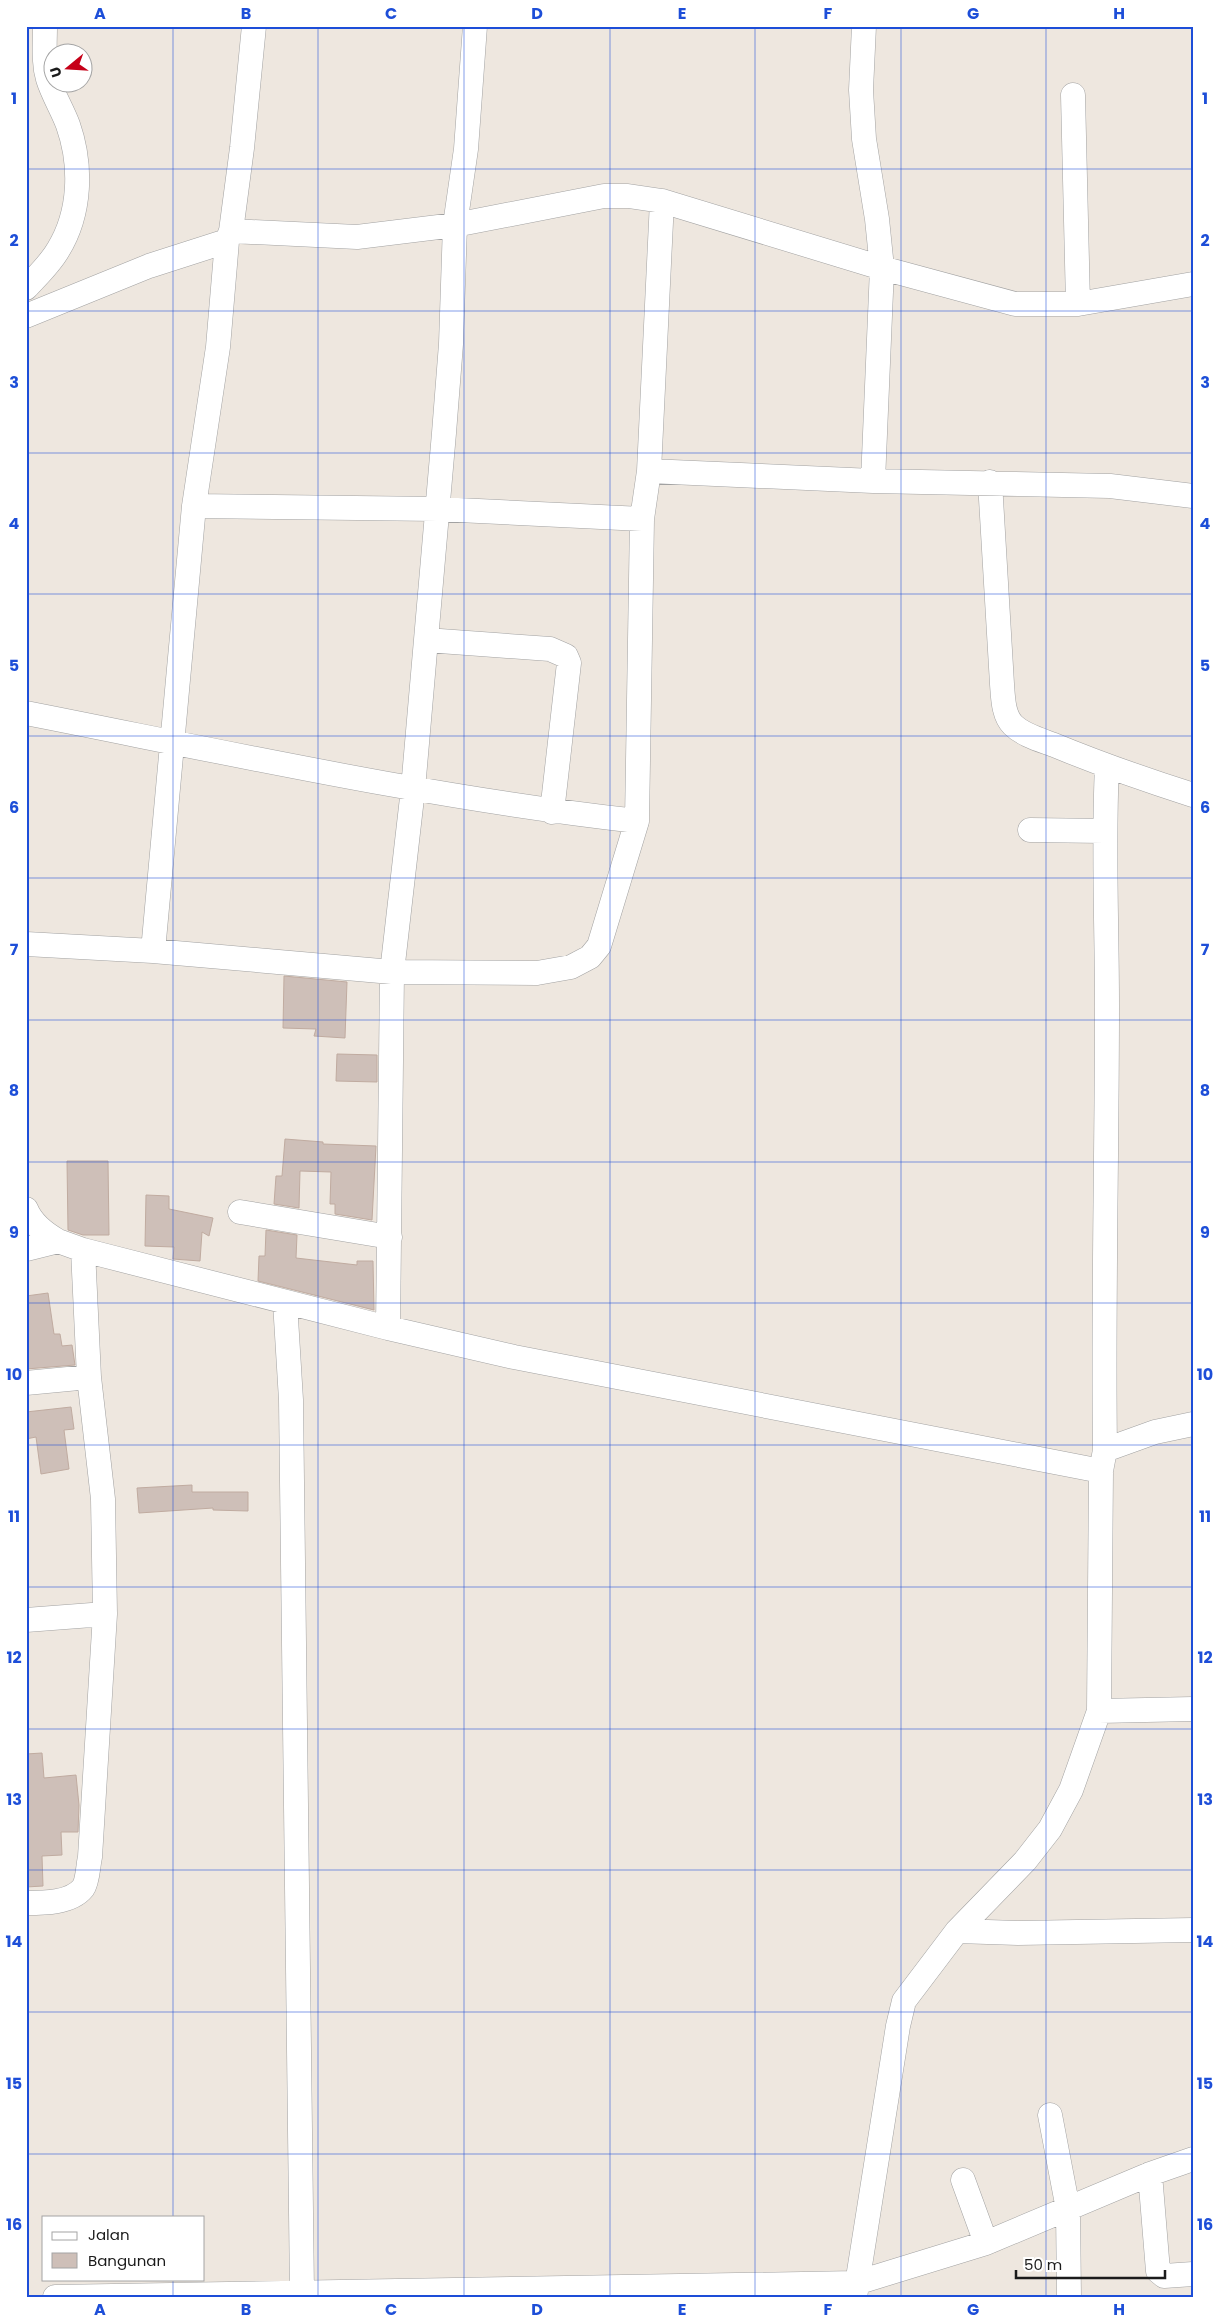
<svg xmlns="http://www.w3.org/2000/svg" width="1219" height="2323" font-family="Poppins,sans-serif">
  <style>
    .building { fill: #cebfb8; stroke: #c0aba0 }
    .lines { fill: none; stroke-linecap: round; stroke-linejoin: round }
    .minor-casing { stroke: #a2a2a2; stroke-width: 25 }
    .minor { stroke: #fff; stroke-width: 24 }
    .grid { fill: none; stroke: #1d4ed8; stroke-width: 1; stroke-opacity: 0.55 }
    .neatline { fill: none; stroke: #1d4ed8; stroke-width: 2 }
    .grid-label { font-size: 16px; text-anchor: middle; font-weight: bold; fill: #1d4ed8 }
  </style>
  <rect width="100%" height="100%" fill="#eee7df"/>
  <path class="building" d="M284 976 347 982 345 1038 314 1036 316 1029 283 1028Z
    M337 1054 377 1055V1082L336 1081Z
    M285 1139 323 1142V1144L376 1146 372 1220 335 1214V1204H330L331 1172 300 1171 299 1208 274 1204 276 1176H282Z
    M67 1161H108L109 1235H83L68 1230Z
    M146 1195 169 1196V1209L213 1218 209 1236 202 1232 200 1261 173 1259 174 1247 145 1246Z
    M266 1230 297 1235 296 1258 357 1265V1261H373L374 1310 258 1281 259 1256H265Z
    M48 1293 54 1334H60L62 1346 72 1345 75 1365 26 1369V1296Z
    M71 1407 74 1429 64 1430 69 1469 41 1474 36 1437 26 1439V1412Z
    M192 1485V1492H248V1511L213 1510V1508L139 1513 137 1488Z
    M42 1753 44 1778 76 1775 79 1805 78 1832H61L62 1855 42 1856 43 1886 26 1887V1754Z"/>
  <g class="lines">
    <g class="minor-casing">
      <path id="minor" d="M864 26 861 90 864 139 877 219 882 268 873 481
        M1073 95 1078 304
        M231 231 357 237 455 225 604 196H628L662 201 882 268 1015 304H1078L1193 284
        M26 288C37 276 50 264 58 250 81 213 82 165 68 125 62 109 53 95 48 79 43 62 45 44 45 26
        M26 316 149 266 227 241
        M649 471 873 481 1110 486 1193 496
        M990 482 1002 684C1003 697 1003 715 1013 725 1023 735 1041 740 1054 745 1100 764 1146 780 1193 795
        M194 506 437 509 642 519
        M426 640 550 649 566 656 569 663 552 812
        M26 713C229 753 431 798 637 821
        M1030 830 1104 831
        M26 944 153 951 392 972 537 973 571 967 590 957 599 946 637 821 642 519 649 471 662 201
        M153 951 194 506 218 347 227 241 231 231 242 148 254 26
        M26 1209C32 1224 44 1233 58 1241L26 1249
        M240 1212 390 1237
        M58 1241 83 1250 388 1328 514 1357 1101 1471
        M83 1250 89 1377
        M285 1302 291 1400 302 2293
        M388 1328 392 972 413 789 444 433 451 344 455 225 466 149 475 26
        M26 1383 89 1377 103 1499 105 1614 90 1857C88 1865 88 1881 83 1888 71 1903 44 1903 26 1903
        M1105 1450 1155 1432 1193 1424
        M26 1620 105 1614
        M1099 1711 1193 1709
        M957 1931 1018 1933 1193 1930
        M1050 2115 1068 2209 1069 2297
        M1150 2174 1158 2271 1164 2276 1193 2274
        M963 2180 986 2243
        M55 2297 856 2283 986 2243 1150 2174 1193 2159
        M855 2297 898 2026 904 2001 957 1931 1025 1861 1050 1829 1071 1790 1099 1711 1101 1471 1105 1450C1103 1301 1107 1153 1107 1005 1107 925 1103 846 1107 767"/>
    </g>
    <use href="#minor" class="minor"/>
  </g>
  <path class="grid" d="M173 26V2217M318 26V2297M464 26V2297M610 26V2297M755 26V2297M901 26V2297M1046 26V2297M26 169H1193M26 311H1193M26 453H1193M26 594H1193M26 736H1193M26 878H1193M26 1020H1193M26 1162H1193M26 1303H1193M26 1445H1193M26 1587H1193M26 1729H1193M26 1870H1193M26 2012H1193M26 2154H1193M173 2279V2297"/>
  <rect width="1219" height="2323" fill="none" stroke="#ffffff" stroke-width="55"/>
  <rect x="42" y="2216" width="162" height="65" fill="#ffffff" stroke="#a4a4a4"/>
  <rect x="52" y="2232" width="25" height="8" fill="#ffffff" stroke="#a4a4a4"/>
  <text x="88" y="2240" font-size="15" fill="#1b1b1b">Jalan</text>
  <rect x="52" y="2253" width="25" height="15" fill="#cebfb8" stroke="#a4a4a4"/>
  <text x="88" y="2266" font-size="15" fill="#1b1b1b">Bangunan</text>
  <g transform="translate(68 68) rotate(252)"><circle r="24" fill="#ffffff" stroke="#a4a4a4"/>
  <path d="M0-4L9 19L0 12L-9 19Z" fill="#c60018"/>
  <text y="-8" font-size="14" font-weight="bold" text-anchor="middle" fill="#1b1b1b">U</text>
  </g>
  <path d="M1016 2270v8h149v-8" fill="none" stroke="#1b1b1b" stroke-width="2.5"/>
  <text x="1024" y="2270" font-size="15" fill="#1b1b1b" stroke="#ffffff" stroke-width="4" paint-order="stroke">50 m</text>
  <rect x="28" y="28" width="1164" height="2268" class="neatline"/>
  <g class="grid-label">
    <text x="100" y="19">A</text>
    <text x="246" y="19">B</text>
    <text x="391" y="19">C</text>
    <text x="537" y="19">D</text>
    <text x="682" y="19">E</text>
    <text x="828" y="19">F</text>
    <text x="973" y="19">G</text>
    <text x="1119" y="19">H</text>
    <text x="14" y="104">1</text>
    <text x="1205" y="104">1</text>
    <text x="14" y="246">2</text>
    <text x="1205" y="246">2</text>
    <text x="14" y="388">3</text>
    <text x="1205" y="388">3</text>
    <text x="14" y="529">4</text>
    <text x="1205" y="529">4</text>
    <text x="14" y="671">5</text>
    <text x="1205" y="671">5</text>
    <text x="14" y="813">6</text>
    <text x="1205" y="813">6</text>
    <text x="14" y="955">7</text>
    <text x="1205" y="955">7</text>
    <text x="14" y="1096">8</text>
    <text x="1205" y="1096">8</text>
    <text x="14" y="1238">9</text>
    <text x="1205" y="1238">9</text>
    <text x="14" y="1380">10</text>
    <text x="1205" y="1380">10</text>
    <text x="14" y="1522">11</text>
    <text x="1205" y="1522">11</text>
    <text x="14" y="1663">12</text>
    <text x="1205" y="1663">12</text>
    <text x="14" y="1805">13</text>
    <text x="1205" y="1805">13</text>
    <text x="14" y="1947">14</text>
    <text x="1205" y="1947">14</text>
    <text x="14" y="2089">15</text>
    <text x="1205" y="2089">15</text>
    <text x="14" y="2230">16</text>
    <text x="1205" y="2230">16</text>
    <text x="100" y="2315">A</text>
    <text x="246" y="2315">B</text>
    <text x="391" y="2315">C</text>
    <text x="537" y="2315">D</text>
    <text x="682" y="2315">E</text>
    <text x="828" y="2315">F</text>
    <text x="973" y="2315">G</text>
    <text x="1119" y="2315">H</text>
  </g>
</svg>
